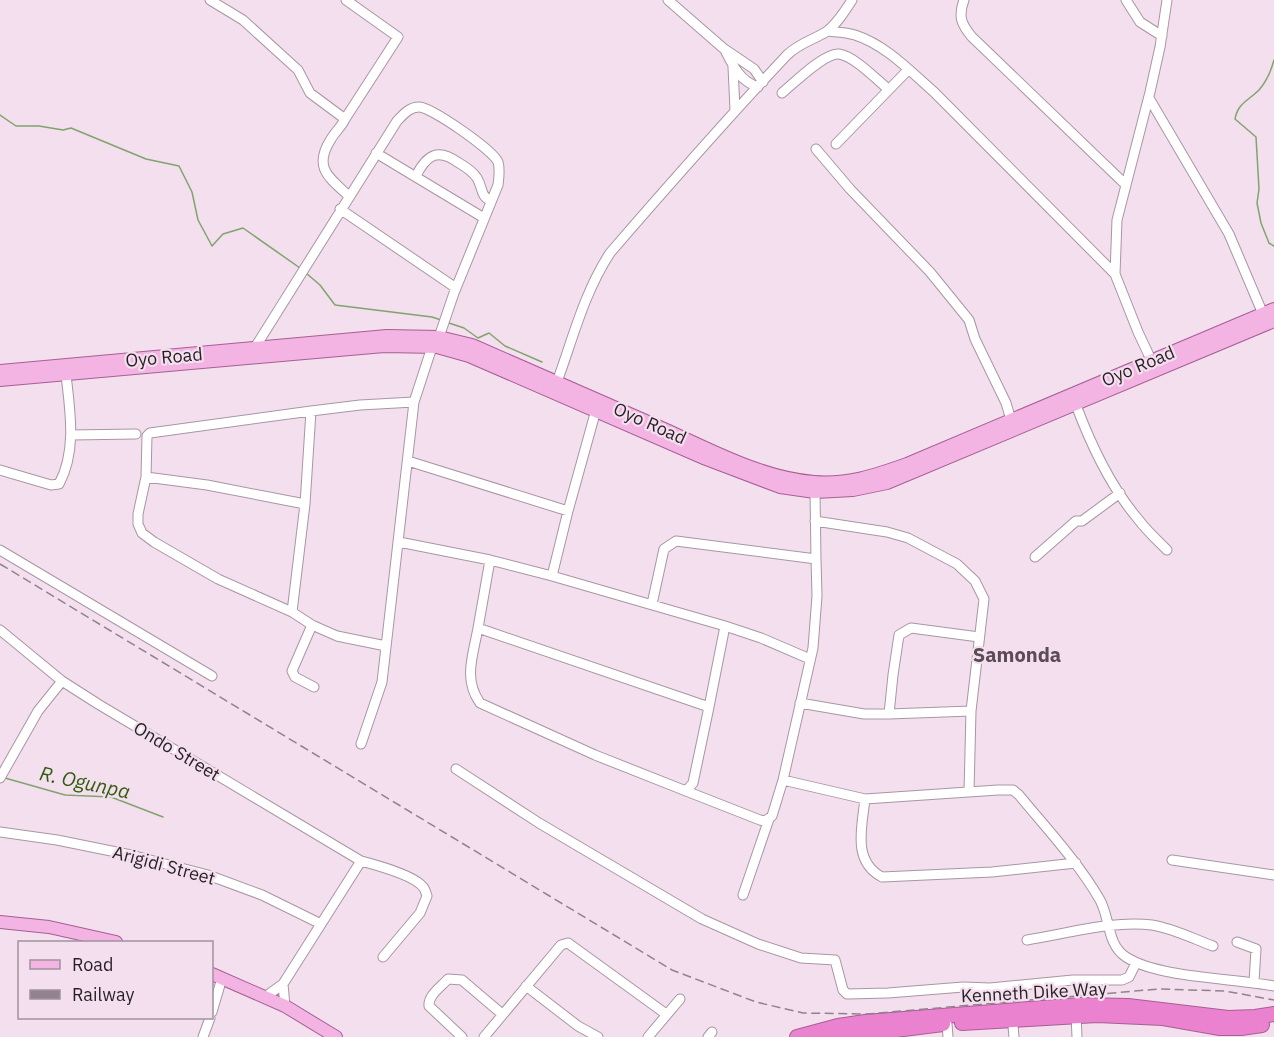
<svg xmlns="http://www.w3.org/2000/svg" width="1274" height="1037" font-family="'IBM Plex Sans',sans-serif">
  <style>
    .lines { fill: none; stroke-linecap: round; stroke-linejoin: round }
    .stream { stroke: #80a46d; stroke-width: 1.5 }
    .minor-casing { stroke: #a996a3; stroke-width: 11 }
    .major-casing { stroke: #a65f94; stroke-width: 14 }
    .highway-casing { stroke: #a65f94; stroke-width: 16 }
    .minor { stroke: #fff; stroke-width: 9 }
    .major { stroke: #f3b4e3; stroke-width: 12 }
    .highway { stroke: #eb82d0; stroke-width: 14 }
    .rail { stroke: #91838d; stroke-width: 1.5; stroke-dasharray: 9 4.5; stroke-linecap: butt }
    .labels { text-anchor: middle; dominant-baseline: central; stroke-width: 4.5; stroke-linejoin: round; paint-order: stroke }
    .street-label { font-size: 18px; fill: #261f24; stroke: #f3dfed }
    .neighbourhood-label { font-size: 20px; font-weight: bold; fill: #5b4b56; stroke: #f3dfed }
    .water-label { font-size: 20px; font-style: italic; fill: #305c0b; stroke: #f3dfed }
  </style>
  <rect width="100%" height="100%" fill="#f3dfed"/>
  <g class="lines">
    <path class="stream" d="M1274 60C1271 71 1266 82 1259 90 1248 101 1238 103 1235 119L1256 137 1259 189 1257 203 1261 223 1269 243 1274 246
      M0 115 16 126H39L63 130 71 128 146 159 179 166 192 192 198 220 212 246 223 234 243 228 300 268
      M306 273 320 285 335 305 432 317 441 320
      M449 323 464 328 478 338 489 333 505 346 542 362
      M5 778 65 795 111 797 163 817"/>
    <g class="minor-casing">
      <path id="minor" d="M210 0 243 20 298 70 310 93 345 119C342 126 335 132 331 139 313 167 328 177 349 196
        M668 0 723 48 754 69 763 82
        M964 0C958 16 961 24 972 37L1126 185
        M1126 0 1140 22 1162 36
        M827 31C836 32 846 32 855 35 886 45 910 71 934 92L1115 274 1138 332 1154 366
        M725 50C733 66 740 81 758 87
        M733 67 735 110
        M782 93C793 84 825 52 839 54 854 56 876 79 888 89
        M1149 98 1229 234 1263 314
        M345 119 398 37 346 0
        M836 144 908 70
        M816 149 850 189 930 272 969 320 975 339 1006 403 1011 420
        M376 153 484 218
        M416 176C427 154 438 148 459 163 466 167 473 172 477 178 483 188 480 196 491 201
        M340 209 456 288
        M1115 274 1117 220 1150 92 1160 47 1167 0
        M254 349 397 121C403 115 409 107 419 107 431 107 493 150 498 162 500 169 499 178 498 185L454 293 439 337
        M557 382C573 338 584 293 610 253 668 186 726 120 787 55 798 44 812 40 826 32 837 24 845 11 852 0
        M1076 405C1091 445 1110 486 1138 519 1146 530 1157 540 1167 550
        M311 411 150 433 147 436 146 477 207 485 305 504 311 411 360 405 414 402 432 347
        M71 435 136 434
        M408 461 568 511 596 410
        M0 470 51 485 59 484C77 451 70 410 66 375
        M146 477 138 514V524L142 533 154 542 218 579 292 612 312 625 337 636 386 646
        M815 521 887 532 908 538 957 564 975 581 984 599 971 711 969 792
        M399 542 490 560 552 576 568 511
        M0 550 212 676
        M1035 557 1076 521H1082L1120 493
        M490 560 478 628 709 707 725 626 552 576
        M652 604 664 549 676 541 816 559 815 492
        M292 612 305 504
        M312 625 292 671 295 677 314 687
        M725 626 761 638 810 659
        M478 628C473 656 463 679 480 703L595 755 686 791 693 783 709 707
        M0 630 62 681 98 704 361 861C376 865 414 875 423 887 425 889 426 893 427 896L420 913 383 957
        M800 703 864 714H889
        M971 711 889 714 893 675 899 635 911 628 979 637
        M361 744 382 682 414 402
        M456 769 539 823 702 919 758 944 801 958 835 960 843 990 847 994 888 993 963 987 990 988 1073 980H1122L1129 977 1136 963
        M0 778 38 711 62 681
        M783 780 865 799 998 790H1013L1019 795C1047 829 1078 862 1100 900 1110 918 1107 945 1126 957 1158 978 1234 978 1274 986
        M686 791 760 820 765 821 772 816 783 780 813 648 817 596 816 559
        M865 799C862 827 852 861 882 877L992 872 1076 863
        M0 832 57 840 131 855 208 875 262 895 321 924
        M1172 860 1274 875
        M743 895 769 819
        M1027 940C1066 934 1113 920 1152 925 1172 928 1194 939 1213 946
        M1237 942 1256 949 1254 982
        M283 984 285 1006
        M526 986 578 1026 598 1037
        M265 997 283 984 361 861
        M212 1012 222 978
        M1012 1015 1014 1037
        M1076 1015 1077 1037
        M947 1024 948 1037
        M203 1037 210 1018
        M462 1037 429 1006C428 995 441 987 448 979L462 980 502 1014
        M484 1037 561 945 568 943 666 1014
        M648 1037 680 999
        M708 1037 712 1032"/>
    </g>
    <g class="major-casing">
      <path id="major" d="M0 371 387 336 439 337 472 345C536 373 600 401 664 429 711 450 762 478 814 482 847 485 876 475 907 464L1274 309
        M0 380 384 346 437 347 469 356 706 459 780 487 815 492 853 490 887 483 1274 321
        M0 922 49 927 116 942
        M212 974 285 1006 336 1037"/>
    </g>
    <g class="highway-casing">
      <path id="highway" d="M962 1023 1097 1015 1163 1018 1220 1028H1241L1262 1025
        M797 1037 838 1026 865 1022 1080 1005 1128 1006 1228 1018 1255 1017 1274 1014
        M832 1037 864 1031 880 1032 943 1024"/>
    </g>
    <use href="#minor" class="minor"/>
    <use href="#major" class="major"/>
    <use href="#highway" class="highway"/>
    <path class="rail" d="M0 564 672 970 756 1002 803 1013 867 1014 1159 989 1225 991 1274 1000"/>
  </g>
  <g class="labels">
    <g class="street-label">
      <text transform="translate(164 357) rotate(-5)">Oyo Road</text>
      <text transform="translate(1138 366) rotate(-23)">Oyo Road</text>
      <text transform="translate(650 423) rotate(24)">Oyo Road</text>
      <text transform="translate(177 751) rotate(31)">Ondo Street</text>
      <text transform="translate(164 865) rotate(15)">Arigidi Street</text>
      <text transform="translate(1034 992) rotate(-3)">Kenneth Dike Way</text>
    </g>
    <g class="neighbourhood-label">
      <text x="1017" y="654">Samonda</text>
    </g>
    <g class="water-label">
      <text transform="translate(85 782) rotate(12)">R. Ogunpa</text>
    </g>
  </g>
  <rect x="18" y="941" width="195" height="78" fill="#f3dfed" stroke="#a1929d" stroke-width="1.5"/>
  <rect x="30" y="960" width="30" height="9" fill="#f3b4e3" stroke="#a1929d" stroke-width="1.5"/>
  <text x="72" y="971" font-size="18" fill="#261f24">Road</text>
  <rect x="30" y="990" width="30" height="9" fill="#91838d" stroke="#a1929d" stroke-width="1.5"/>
  <text x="72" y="1001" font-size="18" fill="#261f24">Railway</text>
</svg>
